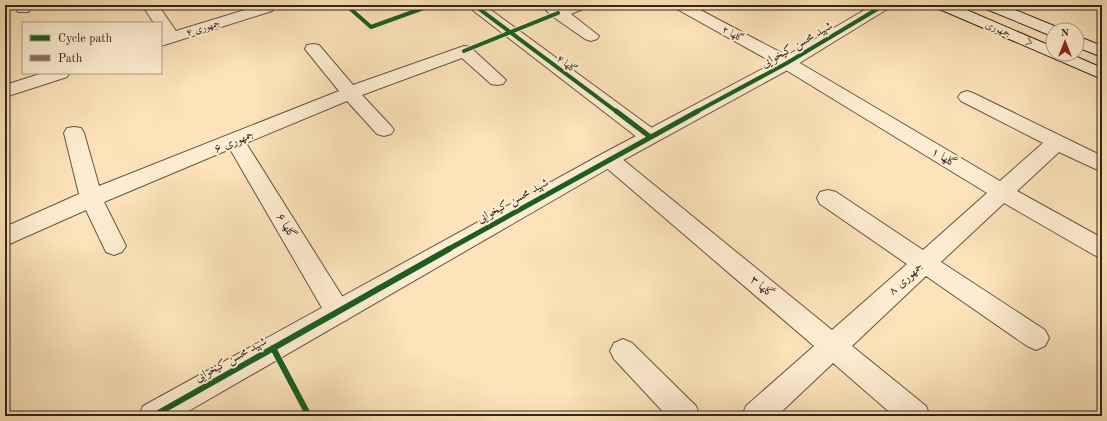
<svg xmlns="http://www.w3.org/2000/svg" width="1107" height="421" font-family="'Old Standard TT',Amiri,serif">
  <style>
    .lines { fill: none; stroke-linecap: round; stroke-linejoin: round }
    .minor-casing { stroke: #665443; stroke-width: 2 }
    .tertiary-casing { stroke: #665443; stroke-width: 2 }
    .secondary-casing { stroke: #34251b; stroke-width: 2 }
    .minor { fill: #feedd2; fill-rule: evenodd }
    .tertiary { fill: #feedd2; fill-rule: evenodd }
    .secondary { fill: #feedd2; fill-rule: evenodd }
    .quiet { stroke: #8d6e63; stroke-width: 3; stroke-dasharray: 6 3; stroke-linecap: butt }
    .cycleway-far2-casing { stroke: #feedd2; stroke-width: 6 }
    .cycleway-far1-casing { stroke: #feedd2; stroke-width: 8 }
    .cycleway-casing { stroke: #feedd2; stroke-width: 8 }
    .cycleway-far2 { stroke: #1b5e20; stroke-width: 4 }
    .cycleway-far1 { stroke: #1b5e20; stroke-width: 5 }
    .cycleway { stroke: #1b5e20; stroke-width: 6 }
    .oneway { stroke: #998976 }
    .labels { text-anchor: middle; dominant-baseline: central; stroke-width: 4; stroke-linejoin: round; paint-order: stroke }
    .far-street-label { font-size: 10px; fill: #34251b; stroke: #feedd2 }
    .street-label { font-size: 12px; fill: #34251b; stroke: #feedd2 }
  </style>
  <rect width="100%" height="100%" fill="#fde3ba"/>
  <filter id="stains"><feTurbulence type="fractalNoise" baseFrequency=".005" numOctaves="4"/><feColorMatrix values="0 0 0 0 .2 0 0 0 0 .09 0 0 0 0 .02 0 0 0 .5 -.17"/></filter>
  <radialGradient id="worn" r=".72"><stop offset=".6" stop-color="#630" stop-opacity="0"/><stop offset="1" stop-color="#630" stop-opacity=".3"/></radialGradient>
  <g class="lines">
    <g class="minor-casing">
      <path id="minor" d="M14 5H30L31 9 28 12H18Z
        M142 5H158L176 31 261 5H273L275 8 272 11 161 46V23H154Z
        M466 5H484L656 131 659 136 656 141 649 142 642 141Z
        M541 5H559L561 7 588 5 585 8 571 14 599 36 597 39 591 41 585 39 552 16Z
        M672 5H691L793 59 1000 181 1043 143 961 101 958 97 961 93 967 91 973 93 1102 156V172L1059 152 1017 191 1102 238V258L1094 255 1004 203 941 262 1045 330 1049 338 1045 346 1036 350 1027 346 926 276 852 346 926 406 930 416H894L833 363 777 416H742L746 406 814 346 602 164 599 159 602 154 609 152 616 154 832 330 907 264 820 204 817 198 820 192 828 190 836 192 923 250 987 193 781 67 675 8Z
        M313 44 319 45 353 85 464 46 470 47 506 80 503 84 497 85 491 84 462 58 362 95 391 126 394 130 391 134 384 136 377 134 347 101 246 143 347 304 351 312 347 320 338 323 329 320 230 149 104 202 126 246 122 252 114 255 106 252 86 210 5 246V227L79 194 64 133 67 128 74 127 81 128 84 133 99 186 339 91 305 49 307 45Z
        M43 73H70L67 77 5 97V85Z
        M623 339 632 343 696 406 700 416H667L614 359 610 351 614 343Z"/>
    </g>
    <g class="tertiary-casing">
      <path id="tertiary" d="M873 5H892L889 8 793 67 616 164 180 416H139L143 406 602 154 781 59Z"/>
    </g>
    <g class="secondary-casing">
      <path id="secondary" d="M934 5H955L1053 47V54H1070L1102 68V79L937 8Z
        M981 5H1003L1059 28 1060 30H1053V36L1047 34 984 8Z
        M1077 36 1102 46V57L1077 47Z"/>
    </g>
    <use href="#minor" class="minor"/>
    <use href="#tertiary" class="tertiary"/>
    <use href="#secondary" class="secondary"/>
    <path class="quiet" d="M267 8 271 5"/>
    <g class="cycleway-far2-casing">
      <path id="cycleway-far2" d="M346 5 371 27 432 5
        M474 5 617 112
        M464 51 558 13
        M696 112 787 63 884 5"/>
    </g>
    <g class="cycleway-far1-casing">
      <path id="cycleway-far1" d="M616 111 649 136
        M447 250 698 111"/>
    </g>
    <g class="cycleway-casing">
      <path id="cycleway" d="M273 348 309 416
        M153 416 449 249"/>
    </g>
    <use href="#cycleway-far2" class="cycleway-far2"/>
    <use href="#cycleway-far1" class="cycleway-far1"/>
    <use href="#cycleway" class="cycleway"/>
  </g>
  <defs><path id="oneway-chevron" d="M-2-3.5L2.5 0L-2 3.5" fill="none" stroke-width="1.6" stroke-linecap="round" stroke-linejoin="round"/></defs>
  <use class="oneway" href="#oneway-chevron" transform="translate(1029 42) rotate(23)"/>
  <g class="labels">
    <g class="far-street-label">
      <text transform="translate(203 28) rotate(-17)">جمهوری ۴</text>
      <text transform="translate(998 29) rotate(23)">جمهوری</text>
      <text transform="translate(733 34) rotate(28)">گلها ۲</text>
      <text transform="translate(567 64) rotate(37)">گلها ۴</text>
    </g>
    <g class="street-label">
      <text transform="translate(797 45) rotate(-30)">شهید محسن کیخوایی</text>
      <text transform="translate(234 142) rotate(-22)">جمهوری ۶</text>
      <text transform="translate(944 158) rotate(31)">گلها ۱</text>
      <text transform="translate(513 201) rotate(-29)">شهید محسن کیخوایی</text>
      <text transform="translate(286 226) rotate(59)">گلها ۶</text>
      <text transform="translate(906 279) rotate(-42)">جمهوری ۸</text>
      <text transform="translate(762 287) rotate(40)">گلها ۳</text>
      <text transform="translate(231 360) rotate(-29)">شهید محسن کیخوایی</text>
    </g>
  </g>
  <rect width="1107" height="421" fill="none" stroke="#fde3ba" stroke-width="20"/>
  <rect x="6" y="6" width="1095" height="409" fill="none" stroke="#34251b" stroke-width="2"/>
  <rect x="10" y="10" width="1087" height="401" fill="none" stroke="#34251b"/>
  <rect x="22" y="22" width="140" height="52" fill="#feedd2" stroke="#ad9d89"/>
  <rect x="30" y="35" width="20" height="6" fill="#1b5e20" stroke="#ad9d89"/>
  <text x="58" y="42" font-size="12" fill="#34251b">Cycle path</text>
  <rect x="30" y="55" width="20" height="6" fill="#8d6e63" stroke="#ad9d89"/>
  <text x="58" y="62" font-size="12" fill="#34251b">Path</text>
  <g transform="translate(1065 42)"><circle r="19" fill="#feedd2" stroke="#ad9d89"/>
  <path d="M0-3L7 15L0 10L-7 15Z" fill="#8f2418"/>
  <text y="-6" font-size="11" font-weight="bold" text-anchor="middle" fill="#34251b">N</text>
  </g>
  <rect width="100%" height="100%" filter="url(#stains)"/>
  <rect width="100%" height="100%" fill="url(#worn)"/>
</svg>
